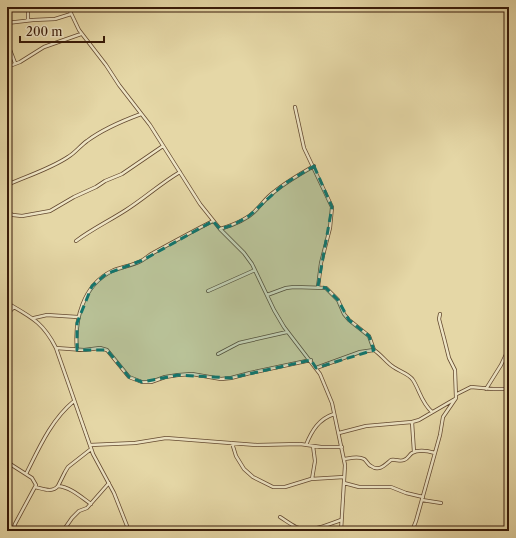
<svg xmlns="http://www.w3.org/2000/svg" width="516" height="538" font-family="'Libre Caslon Text',serif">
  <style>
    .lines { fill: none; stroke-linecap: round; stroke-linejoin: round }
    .street-casing { stroke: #634930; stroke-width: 4 }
    .street { stroke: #eee5c5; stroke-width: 2.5 }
    .marked { fill: #0f766e; fill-opacity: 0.2; stroke: #0f766e; stroke-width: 3; stroke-dasharray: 8 5; stroke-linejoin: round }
  </style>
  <rect width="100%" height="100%" fill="#e5d7a6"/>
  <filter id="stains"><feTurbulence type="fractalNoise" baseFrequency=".005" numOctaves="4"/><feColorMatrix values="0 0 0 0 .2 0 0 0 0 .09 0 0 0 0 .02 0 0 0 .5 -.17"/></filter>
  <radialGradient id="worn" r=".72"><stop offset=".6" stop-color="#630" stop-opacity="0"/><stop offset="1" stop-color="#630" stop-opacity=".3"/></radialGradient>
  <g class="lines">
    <g class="street-casing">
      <path id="street" d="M28 7V20
        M68 7 79 30 106 65 119 85 150 125 200 204 220 229 244 253 252 264 274 310 284 327 320 374 332 403 345 465 341 531
        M7 23 33 20 55 19 71 14
        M7 30 8 23
        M7 42 15 63
        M7 67 20 62 44 47 81 34
        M295 107 304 148 332 207 330 228 321 263 318 287
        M7 185C27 176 50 169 68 157 75 153 80 146 87 141 103 129 122 121 141 114
        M7 213 13 215 22 216 50 211 74 197 96 187 105 181 122 174 163 146
        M220 229C233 225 247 220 256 210 262 204 267 197 274 192 286 182 300 174 314 166
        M76 241C92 229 109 221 126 210 145 198 161 183 180 172
        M208 291 255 270
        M267 295 286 288 294 287 326 288 338 300 344 314 349 320 369 336 374 350
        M7 303C31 317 43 322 56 348L93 454 114 493 129 531
        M7 314 14 307
        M34 318 47 315 78 317
        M56 348 84 350 100 348 107 350 129 377 142 382H151L165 377 178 375 192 374 221 379 231 378 250 373 311 360
        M77 350C74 320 83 285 112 271 121 267 131 266 141 261 145 259 149 255 153 253 173 242 193 231 213 221
        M218 354 239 343 287 332
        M316 368 360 352 374 350C382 355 387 364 395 368 401 372 409 374 413 380 420 391 421 402 432 412
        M486 389 501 365 509 348
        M457 394 471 387 493 389H509
        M412 422 414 452
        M339 433 366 426 412 422 419 420 455 399
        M232 443 236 456 244 469 253 477 273 487H285L311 479 344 477
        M90 445 135 443 166 438 257 445 300 444 321 447H342
        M306 445C312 430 319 419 334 414
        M345 459C351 458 358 456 364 459 367 461 368 465 371 466 379 472 385 465 391 460 396 459 400 462 404 460 408 459 409 455 412 453 419 449 428 451 435 453
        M7 462 32 478 36 485 15 524 13 531
        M26 474C39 448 51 420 74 401
        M312 479 315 461 313 446
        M344 483 359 487H391L406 493 423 497
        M58 486 65 472 68 467 91 449
        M35 487C44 489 52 493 58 486 70 487 81 497 91 504
        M422 500 441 503
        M280 517C285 520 290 524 296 527 311 533 326 525 341 520
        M63 531 72 518 79 511 87 508 109 483
        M412 531 416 521 440 435 443 417 456 398 455 370 449 358 444 338 439 319 440 314"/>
    </g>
    <use href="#street" class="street"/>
  </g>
  <path class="marked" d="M314 166 332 207 318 286 326 288 338 300 349 320 369 336 374 350 316 368 311 360 231 378 178 375 142 382 129 377 107 350H77V323L92 286 106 274 143 260 213 221 220 229 233 225 249 216 284 184Z"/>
  <rect width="516" height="538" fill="none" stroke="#e5d7a6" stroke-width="24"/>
  <rect x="8" y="8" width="500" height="522" fill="none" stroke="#381a08" stroke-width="2"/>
  <rect x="12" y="12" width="492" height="514" fill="none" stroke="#381a08"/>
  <path d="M20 36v6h84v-6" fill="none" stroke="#381a08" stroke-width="2"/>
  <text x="26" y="36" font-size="12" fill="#381a08" stroke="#eee5c5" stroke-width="3" paint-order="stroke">200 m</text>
  <rect width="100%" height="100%" filter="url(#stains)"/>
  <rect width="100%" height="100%" fill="url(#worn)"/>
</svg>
